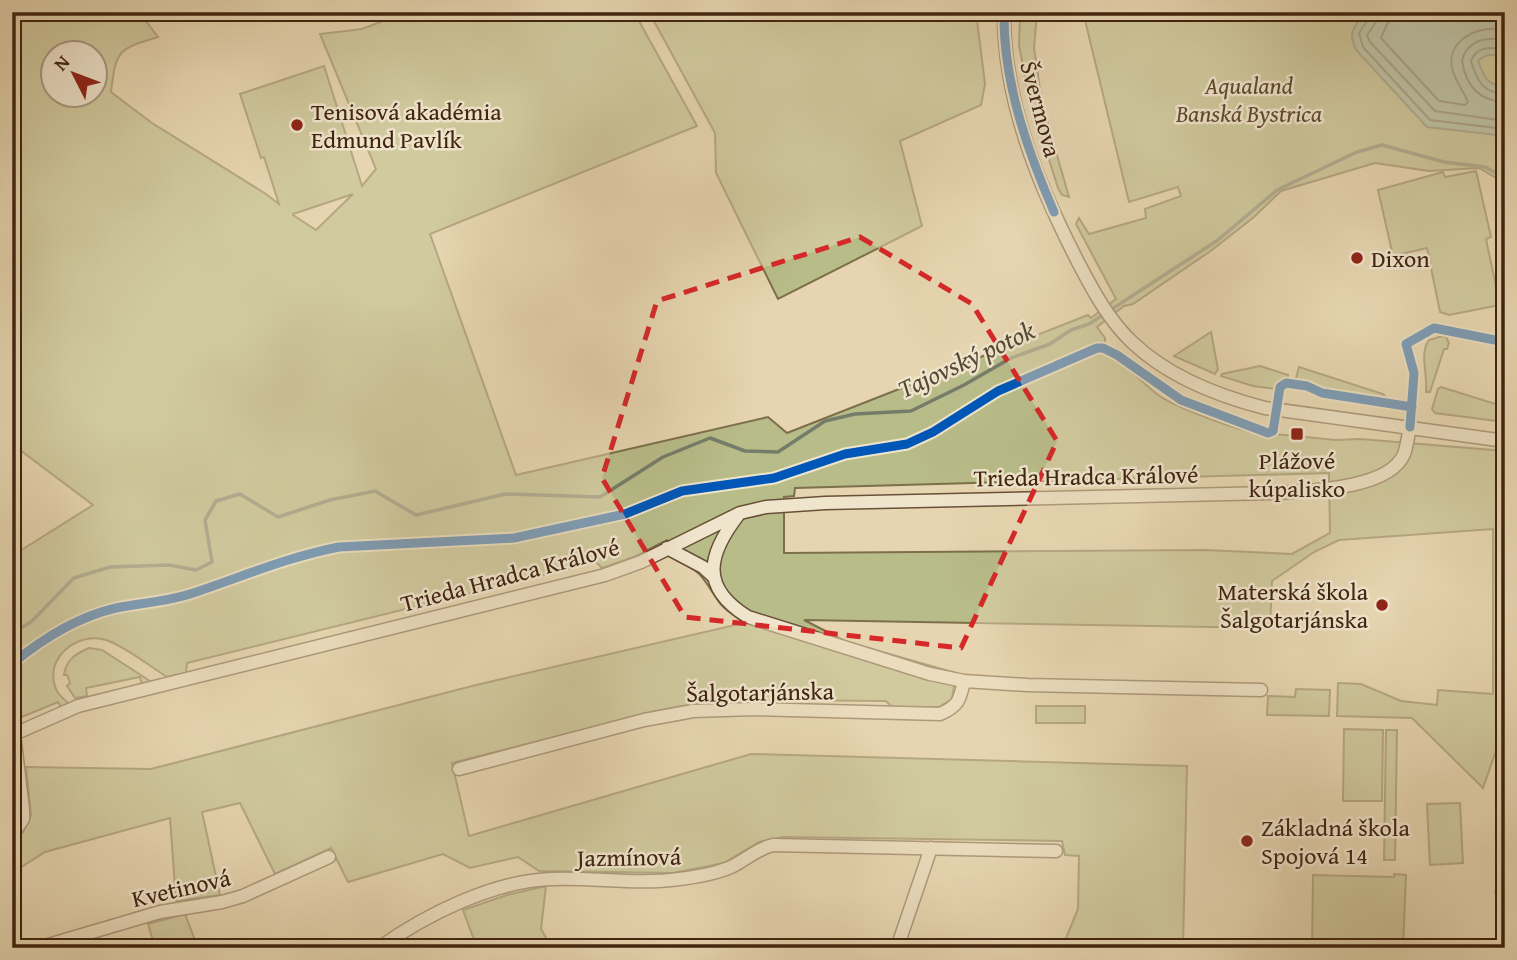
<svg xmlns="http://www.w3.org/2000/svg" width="1517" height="960" font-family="'Gentium Book Plus',serif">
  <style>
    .green { fill: #b8bc89; stroke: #7c704c; stroke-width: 2; fill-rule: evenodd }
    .water { fill: #97b9a6; stroke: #757d6a; stroke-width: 2 }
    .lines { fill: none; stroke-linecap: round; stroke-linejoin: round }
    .shore { stroke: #6c6e5b; stroke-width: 2 }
    .stream { stroke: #757d6a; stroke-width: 3.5 }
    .minor-casing { stroke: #6a5038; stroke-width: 15 }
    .minor { stroke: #efe4cc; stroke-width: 12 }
    .cycleway-casing { stroke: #efe4cc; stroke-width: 13 }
    .cycleway { stroke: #0057b8; stroke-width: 9 }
    .marked { fill: none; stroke: #d62828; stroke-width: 5; stroke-dasharray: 14 9; stroke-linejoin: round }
    .poi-dot { fill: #8f2418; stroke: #efe4cc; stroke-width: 2.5 }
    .labels { text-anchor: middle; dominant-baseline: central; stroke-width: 5; stroke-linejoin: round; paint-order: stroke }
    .park-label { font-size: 24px; font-style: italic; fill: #5f4a2e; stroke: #efe4cc }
    .street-label { font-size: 24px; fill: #412410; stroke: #efe4cc }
    .poi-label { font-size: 24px; fill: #412410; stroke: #efe4cc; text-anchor: start }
    .water-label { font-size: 26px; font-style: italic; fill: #564936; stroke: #efe4cc }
  </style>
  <rect width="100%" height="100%" fill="#e6d5b0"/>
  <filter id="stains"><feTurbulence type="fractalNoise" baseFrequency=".00286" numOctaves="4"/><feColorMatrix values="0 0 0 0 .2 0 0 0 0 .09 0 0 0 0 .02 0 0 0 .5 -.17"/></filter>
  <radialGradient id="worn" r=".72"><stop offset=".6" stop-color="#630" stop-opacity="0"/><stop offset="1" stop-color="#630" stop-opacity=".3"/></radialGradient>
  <path class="green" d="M12 12H139L158 37C118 49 116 50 111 92L152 123 266 194 279 204 264 157 261 158 240 94 324 66 362 186 376 169 320 34 362 29 407 12H634L697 126 430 234 516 475 768 417 787 433 1088 315 1091 318 1116 299 1076 224 1079 218 1089 234 1146 218 1145 209 1181 196 1178 187 1129 202 1083 12H1505V183L1479 168 1429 171 1375 163 1281 191 1254 217 1212 250 1133 304 1124 306 1097 327 1105 338V352C1127 363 1141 383 1161 397 1179 408 1257 440 1275 434L1335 440 1360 439 1505 451V725L1483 788 1412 718 1337 716 1338 683 1361 684 1401 701 1437 705 1438 690 1493 694V529L1339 540 1314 552 1272 581 1270 628 804 620 847 642 956 673 952 699 939 707H892L886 701 755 700 754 703 682 706 656 711 452 763 469 836 751 754 1187 766 1183 948H1062L1078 909 1079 856 1065 855 1062 841 783 837 759 842 724 863 673 873 539 871 518 857 470 868 443 854 348 882 331 848 275 874 240 803 202 812 220 895 176 901 170 818 45 852 12 873V846L23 832 31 815 26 767 151 769 476 685 744 623C736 616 724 610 719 602 701 577 706 574 676 560L667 540 634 557 602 568 596 562 187 663 186 673 167 677C151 667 123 645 106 640 78 631 43 658 56 689 58 695 65 700 70 705L62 709 58 702 12 721V556L93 505 12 444ZM52 52H94V94H52ZM353 194 316 230 293 215V214ZM1329 473 1330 533 1292 554 1205 550 784 553V497L794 496 795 488Z
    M649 12H976L985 84 981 105 900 141 922 226 778 299 716 173 715 133Z
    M1020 12H1037L1034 48 1042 103 1069 197 1062 195 1058 188 1028 93 1019 45Z
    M1476 171 1491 237 1486 239 1500 305 1449 315 1440 312 1427 248 1393 256 1378 190 1443 172 1445 177Z
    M1211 332 1218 369 1215 374 1174 356Z
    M1442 336 1446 337 1449 343 1447 349H1444L1430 392H1426C1428 375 1419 353 1429 340Z
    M1260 366 1288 375 1287 380 1280 382 1276 389 1253 386 1221 376 1222 374Z
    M1299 367 1383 394 1388 400 1322 390 1309 384 1295 382Z
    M1441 387 1505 407V422L1435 413 1432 409 1438 389Z
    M89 648 102 650 153 683 142 685 140 677 86 688 87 696 75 698 67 686 70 683 67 675H64C66 660 75 654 89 648Z
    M1296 689 1330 690 1329 716 1267 715 1268 696 1295 697Z
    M1036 706H1085V723H1036Z
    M1344 729 1383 730 1382 801H1343Z
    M1386 730H1397L1395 860H1384Z
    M1460 803 1463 863 1430 865 1427 804Z
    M1394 874 1406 875 1403 948H1312L1313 875 1394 877Z
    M546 886 541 929 552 948H477L463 910 507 895Z
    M185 914 198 948H155L148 924Z"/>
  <path class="water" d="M1363 12H1505V58C1493 54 1487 53 1478 61 1484 77 1487 85 1505 87V136L1427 127 1357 51C1346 31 1355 30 1363 12Z"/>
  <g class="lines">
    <path class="shore" d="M1369 12V18L1359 33 1363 47 1430 120 1505 129
      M1378 12 1376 22 1367 35 1370 42 1435 111 1505 121
      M1389 12 1388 22 1381 38 1439 101 1465 105 1468 102C1464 92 1455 81 1452 68 1446 39 1481 24 1505 30
      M1505 41C1487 35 1466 41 1462 61 1466 86 1480 101 1505 102
      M1505 50C1491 46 1476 47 1471 61 1477 81 1483 93 1505 94"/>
    <path class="stream" d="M12 633 31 622 74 578 110 567 169 565 196 570 212 562 205 520 216 501 240 494 278 517 330 500 375 491 416 515 505 494 600 497 663 457 710 438 745 451 778 452 825 421 855 414 911 411 964 385 1011 358 1050 344 1071 330 1089 324 1218 240 1277 190 1357 152 1382 145 1444 162 1485 167 1505 178"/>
    <g class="minor-casing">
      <path id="minor" d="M1004 12C1003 99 1038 184 1077 260 1092 289 1109 321 1133 343 1169 377 1218 396 1265 408L1505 441
        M739 514C708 554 699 587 748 617L930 674 964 681 1027 685 1261 690
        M667 548 703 567 714 577
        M12 735 78 706 605 575 641 562 740 513 766 507 825 503 1277 493C1308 491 1390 489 1404 454 1407 446 1408 436 1410 427
        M459 769 644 720 693 711 754 709 940 714C959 706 960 699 964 681
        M12 835 23 819V810L14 734
        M1502 892H1505
        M38 948 160 912 222 902 243 896 329 857
        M379 948C425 915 493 881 551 879 593 877 637 885 679 879 696 877 715 874 731 867 746 860 756 849 773 845L1056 851
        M897 948 931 848"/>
    </g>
    <use href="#minor" class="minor"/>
    <g class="cycleway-casing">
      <path id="cycleway" d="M1004 12C1003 81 1027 150 1054 212
        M1410 427 1414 373 1406 344 1434 328 1505 342
        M12 664C42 639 77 617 116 608 140 603 165 602 190 594 239 578 287 557 339 547L514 538 625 514 682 491 774 478 845 454 907 444 933 432 998 391 1097 348H1103L1117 355 1181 400 1268 433 1273 431 1280 387 1286 383 1307 386 1322 393 1412 407"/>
    </g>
    <use href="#cycleway" class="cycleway"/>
  </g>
  <path d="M0 0H1517V960H0ZM860 237 972 304 1057 441 961 648 685 617 602 478 657 301Z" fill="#e6d5b0" fill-opacity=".55" fill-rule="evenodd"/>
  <path class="marked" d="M860 237 972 304 1057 441 961 648 685 617 602 478 657 301Z"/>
  <g class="poi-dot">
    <circle cx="297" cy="125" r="7"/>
    <circle cx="1357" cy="258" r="7"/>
    <rect x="1290" y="427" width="14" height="14" rx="3.5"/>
    <circle cx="1382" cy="605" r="7"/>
    <circle cx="1247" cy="841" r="7"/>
  </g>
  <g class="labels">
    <g class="park-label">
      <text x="1249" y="85">Aqualand<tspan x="1249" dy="28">Banská Bystrica</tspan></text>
    </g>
    <g class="street-label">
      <text transform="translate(1041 109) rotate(75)">Švermova</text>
      <text transform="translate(1086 476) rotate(-1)">Trieda Hradca Králové</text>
      <text transform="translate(510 575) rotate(-15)">Trieda Hradca Králové</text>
      <text transform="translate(760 692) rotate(-1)">Šalgotarjánska</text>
      <text transform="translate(629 857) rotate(-1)">Jazmínová</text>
      <text transform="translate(181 888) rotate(-13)">Kvetinová</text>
    </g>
    <g class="poi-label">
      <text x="311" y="111">Tenisová akadémia<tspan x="311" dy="28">Edmund Pavlík</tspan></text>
      <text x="1371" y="258">Dixon</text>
      <text x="1297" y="460" text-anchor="middle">Plážové<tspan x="1297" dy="28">kúpalisko</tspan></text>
      <text x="1368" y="591" text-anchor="end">Materská škola<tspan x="1368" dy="28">Šalgotarjánska</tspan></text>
      <text x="1261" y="827">Základná škola<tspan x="1261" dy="28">Spojová 14</tspan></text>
    </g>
    <g class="water-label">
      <text transform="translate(966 359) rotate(-25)">Tajovský potok</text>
    </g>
  </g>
  <rect width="1517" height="960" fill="none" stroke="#e6d5b0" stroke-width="42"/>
  <rect x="14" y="14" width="1489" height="932" fill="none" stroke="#412410" stroke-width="3.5"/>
  <rect x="21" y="21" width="1475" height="918" fill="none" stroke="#412410" stroke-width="2"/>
  <g transform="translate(74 74) rotate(312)"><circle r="33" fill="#efe4cc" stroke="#a99781" stroke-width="2"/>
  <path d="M0-5L12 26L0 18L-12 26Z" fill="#8f2418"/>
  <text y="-10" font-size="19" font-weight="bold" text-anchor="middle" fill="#412410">N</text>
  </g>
  <rect width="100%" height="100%" filter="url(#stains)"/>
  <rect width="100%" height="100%" fill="url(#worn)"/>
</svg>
